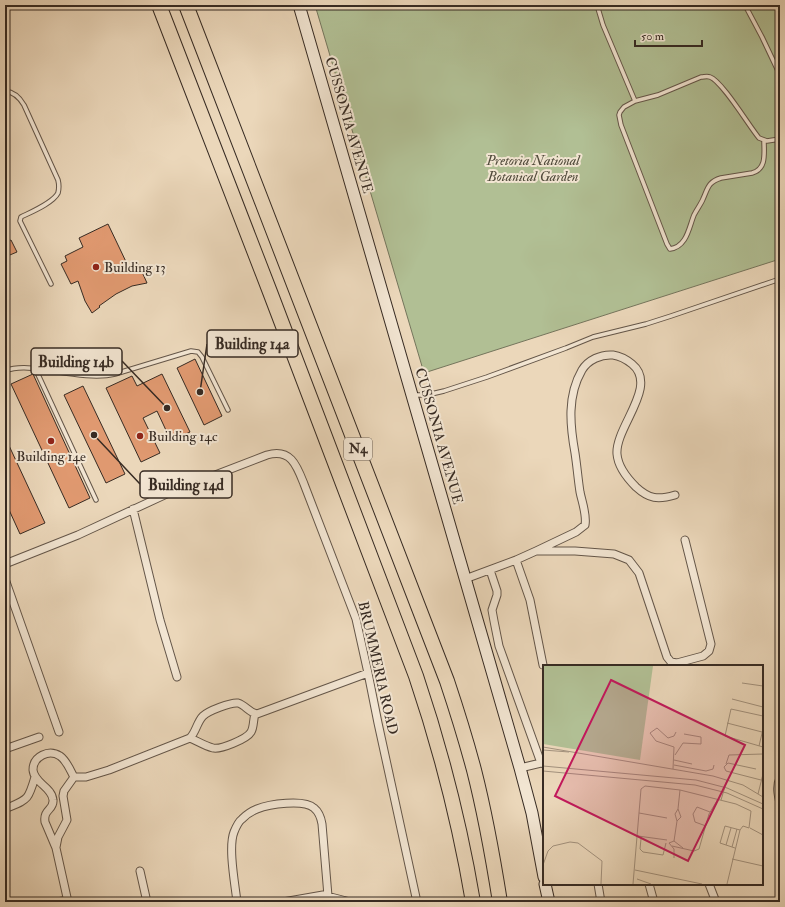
<svg xmlns="http://www.w3.org/2000/svg" width="785" height="907" font-family="'IM FELL Double Pica',serif">
  <style>
    .green { fill: #b1bf94; stroke: #74755c }
    .building { fill: #e09970; stroke: #372b23 }
    .lines { fill: none; stroke-linecap: round; stroke-linejoin: round }
    .lane-casing { stroke: #645649; stroke-width: 5.5 }
    .street-casing { stroke: #645649; stroke-width: 9 }
    .secondary-casing { stroke: #372b23; stroke-width: 13 }
    .highway-casing { stroke: #372b23; stroke-width: 16 }
    .lane { stroke: #f2e5d2; stroke-width: 3.5 }
    .street { stroke: #f2e5d2; stroke-width: 7 }
    .secondary { stroke: #f2e5d2; stroke-width: 11 }
    .highway { stroke: #ebd7ba; stroke-width: 14 }
    .poi-dot { fill: #8f2418; stroke: #f2e5d2; stroke-width: 1.5 }
    .labels { text-anchor: middle; dominant-baseline: central; stroke-width: 4; stroke-linejoin: round; paint-order: stroke }
    .shield { fill: #f2e5d2; stroke: #6f6358; stroke-width: 1 }
    .shield-label { font-size: 13px; font-weight: bold; fill: #372b23 }
    .street-label { font-size: 14px; fill: #372b23; stroke: #f2e5d2 }
    .park-label { font-size: 14px; font-style: italic; fill: #4f493a; stroke: #f2e5d2 }
    .poi-label { font-size: 14px; fill: #372b23; stroke: #f2e5d2; text-anchor: start }
    .inset-road { fill: none; stroke: #a3927e; stroke-width: 1 }
    .view { fill: #c2185b; fill-opacity: 0.15; stroke: #c2185b; stroke-width: 2 }
    .inset-edge { fill: none; stroke: #372b23; stroke-width: 2 }
    .leader { fill: none; stroke: #372b23; stroke-width: 1.5 }
    .callout-dot { fill: #372b23; stroke: #f2e5d2; stroke-width: 1.5 }
    .callout { fill: #f2e5d2; stroke: #372b23; stroke-width: 1.5 }
    .callout-label { font-size: 15px; text-anchor: middle; font-weight: bold; fill: #372b23 }
  </style>
  <rect width="100%" height="100%" fill="#ebd7ba"/>
  <filter id="stains"><feTurbulence type="fractalNoise" baseFrequency=".005" numOctaves="4"/><feColorMatrix values="0 0 0 0 .2 0 0 0 0 .09 0 0 0 0 .02 0 0 0 .5 -.17"/></filter>
  <radialGradient id="worn" r=".72"><stop offset=".6" stop-color="#630" stop-opacity="0"/><stop offset="1" stop-color="#630" stop-opacity=".3"/></radialGradient>
  <path class="green" d="M315 5H780V259L424 373Z"/>
  <path class="building" d="M108 224 129 268 138 263 147 283 132 286 116 294 99 306 100 307 92 313 85 301 78 281 71 284 61 264 67 261 65 256 83 247 79 238Z
    M11 240 17 252 5 257V242Z
    M195 359 222 416 204 425 177 368Z
    M33 374 90 498 69 508 11 384Z
    M162 374 190 432 171 441 157 411 143 418 160 453 141 462 106 388 132 376 137 386Z
    M83 386 125 474 106 483 64 395Z
    M5 437 45 523 20 534 5 501Z"/>
  <g class="lines">
    <g class="lane-casing">
      <path id="lane" d="M597 5 603 25 635 101
        M745 5 762 37 780 75
        M5 91C14 92 20 98 24 105L58 180C59 184 59 189 58 193 53 203 31 212 21 217L20 221 51 284
        M764 141C764 153 767 169 752 173L721 178C708 182 708 188 703 199 701 204 697 209 694 215 689 227 687 247 670 249L667 244 621 125 619 115 620 112 624 107 635 101 658 95 701 77C704 77 707 76 710 77 722 81 749 126 759 138L767 141 780 139
        M35 368 96 500
        M5 371C18 366 31 368 45 370 66 373 95 379 115 374L191 351 198 352 202 357 228 410
        M415 395H427L444 391 487 377 566 348 593 337 646 324 671 316 780 279"/>
    </g>
    <g class="street-casing">
      <path id="street" d="M133 509 160 620 177 677
        M538 551H575L614 554 629 560 639 573 667 657 671 662 677 663 703 656 709 651 711 644 685 540
        M516 560 530 600 543 665
        M5 564 78 535 171 492 267 455C291 448 297 466 304 484L356 619 368 673 378 723 417 902
        M490 570 497 591V595L492 610 494 621 499 646 541 763
        M5 579 59 732
        M465 579 516 560 536 551 576 532 585 525C587 515 582 502 580 492 578 479 577 466 575 453 570 425 567 396 582 370 588 360 601 354 613 355 620 356 627 360 632 364 659 386 615 427 617 454 618 467 627 478 636 487 649 499 658 500 675 495
        M190 738C197 741 205 746 213 748 220 750 247 739 251 732 254 727 253 720 255 714
        M5 749 39 737
        M520 768 541 763 544 764
        M74 777H86L109 770 190 738C196 732 197 722 203 716 208 711 231 702 238 703 245 705 250 713 257 714L368 673
        M780 778C776 786 778 795 780 803
        M5 809C28 799 28 801 35 777
        M56 847 58 837 67 820 63 796 64 791 74 777
        M140 871 147 902
        M598 884 601 902
        M649 884 654 902
        M709 884 716 902
        M58 902 67 900
        M68 902 56 848 45 822C43 809 54 810 53 800 52 787 34 783 33 770 33 756 49 749 60 756 67 761 70 770 74 777
        M237 902C235 884 228 847 234 832 236 827 238 822 242 819 246 815 252 811 257 809 269 804 304 799 314 808 319 812 321 818 322 824L328 896
        M283 902 323 895 350 902"/>
    </g>
    <g class="secondary-casing">
      <path id="secondary" d="M299 5 520 768 532 813 544 877
        M545 884 549 902"/>
    </g>
    <g class="highway-casing">
      <path id="highway" d="M159 5 270 292 416 676C441 750 460 825 473 902
        M186 5 447 681C457 711 466 740 474 770 485 813 493 858 500 902"/>
    </g>
    <use href="#lane" class="lane"/>
    <use href="#street" class="street"/>
    <use href="#secondary" class="secondary"/>
    <use href="#highway" class="highway"/>
  </g>
  <g class="poi-dot">
    <circle cx="96" cy="267" r="4"/>
    <circle cx="140" cy="436" r="4"/>
    <circle cx="51" cy="441" r="4"/>
  </g>
  <g class="labels">
    <rect class="shield" x="344" y="438" width="28" height="22" rx="3"/>
    <g class="shield-label">
      <text x="358" y="449">N4</text>
    </g>
    <g class="street-label">
      <text transform="translate(349 125) rotate(74)">CUSSONIA AVENUE</text>
      <text transform="translate(439 436) rotate(74)">CUSSONIA AVENUE</text>
      <text transform="translate(378 668) rotate(77)">BRUMMERIA ROAD</text>
    </g>
    <g class="park-label">
      <text x="533" y="160">Pretoria National<tspan x="533" dy="16">Botanical Garden</tspan></text>
    </g>
    <g class="poi-label">
      <text x="104" y="267">Building 13</text>
      <text x="148" y="436">Building 14c</text>
      <text x="51" y="456" text-anchor="middle">Building 14e</text>
    </g>
  </g>
  <g transform="translate(543 665)">
    <rect width="220" height="220" fill="#ebd7ba"/>
    <path d="M0 1H110L97 95 0 79Z" fill="#b1bf94"/>
    <path class="inset-road" d="M199 18 220 21M189 34 220 42M220 51 188 44 182 71 220 82M184 58 219 67M216 81 220 64M0 82 170 111 200 120 220 132M0 85 26 87M132 90 140 78 158 79V72L141 69M131 95 149 99M183 99 186 90 220 89M131 100 163 106 170 104 171 100M0 101 153 115 184 123 220 139M130 104 131 82 113 76 107 68 114 63 125 73 131 71 133 67M213 104 185 98 181 102 183 106 218 115M0 106 152 120 184 128 220 144M137 125 135 144 132 149 134 156 131 176 140 183M215 129 220 109M178 135 184 115M96 148 124 153M134 156 138 152 135 144M163 161 152 157 150 149 154 142 167 147M207 163 220 170M95 171 124 175M98 174 97 184 100 187 120 190 123 178M183 180 188 163M129 181 151 186 156 184 166 149 175 134M189 182 194 164M192 183 177 178 182 161 197 165M131 193V184L126 178 131 176M189 194 220 201M0 200 5 186 10 181 27 177 35 178 59 196 58 219M92 205 159 219M94 214 108 219M90 219 98 124 102 121 137 125 193 139 208 146 206 163 200 161 197 165 184 219"/>
    <path class="view" d="M68 15 202 80 145 196 12 131Z"/>
    <rect width="220" height="220" class="inset-edge"/>
  </g>
  <path class="leader" d="M200 392L207 344M167 408L122 361M94 435L140 484"/>
  <g class="callout-dot">
    <circle cx="200" cy="392" r="4"/>
    <circle cx="167" cy="408" r="4"/>
    <circle cx="94" cy="435" r="4"/>
  </g>
  <g class="callout">
    <rect x="207" y="330" width="91" height="27" rx="4"/>
    <rect x="31" y="348" width="91" height="27" rx="4"/>
    <rect x="140" y="471" width="92" height="27" rx="4"/>
  </g>
  <g class="callout-label">
    <text x="252" y="349">Building 14a</text>
    <text x="76" y="367">Building 14b</text>
    <text x="186" y="490">Building 14d</text>
  </g>
  <rect width="785" height="907" fill="none" stroke="#ebd7ba" stroke-width="20"/>
  <rect x="6" y="6" width="773" height="895" fill="none" stroke="#372b23" stroke-width="2"/>
  <rect x="10" y="10" width="765" height="887" fill="none" stroke="#372b23"/>
  <path d="M635 40v6h67v-6" fill="none" stroke="#372b23" stroke-width="2"/>
  <text x="641" y="40" font-size="12" fill="#372b23" stroke="#f2e5d2" stroke-width="3" paint-order="stroke">50 m</text>
  <rect width="100%" height="100%" filter="url(#stains)"/>
  <rect width="100%" height="100%" fill="url(#worn)"/>
</svg>
